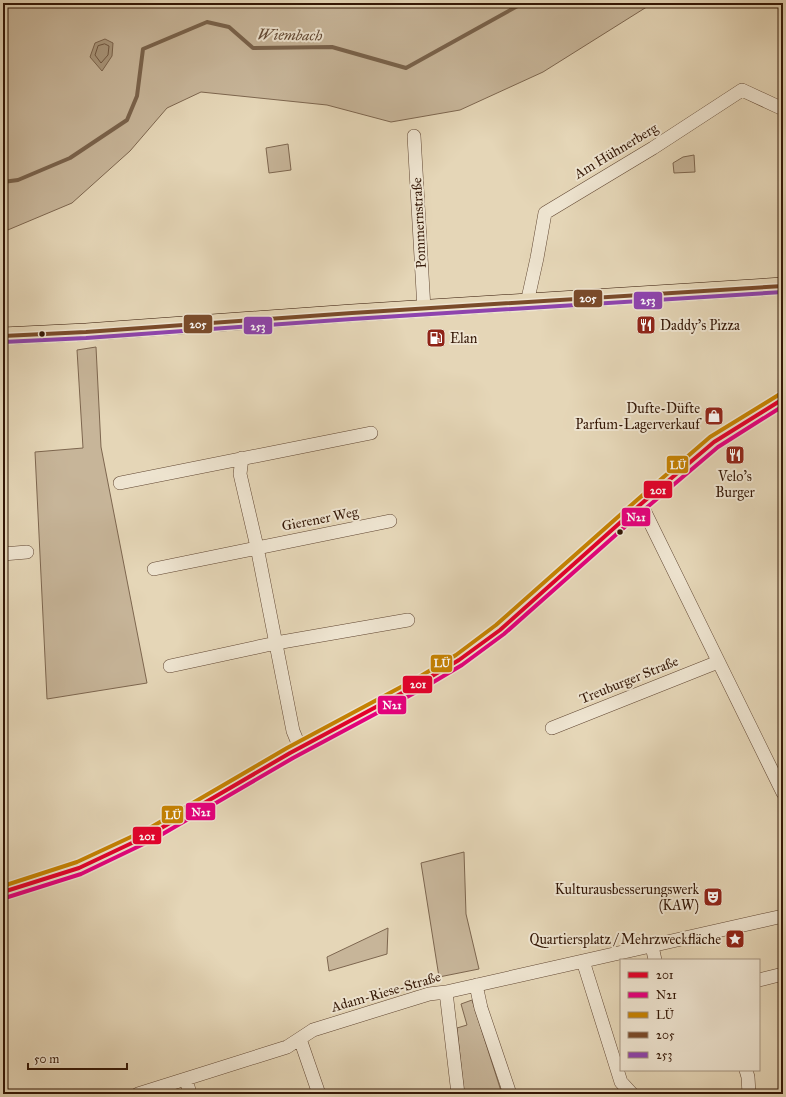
<svg xmlns="http://www.w3.org/2000/svg" width="786" height="1097" font-family="'IM FELL Great Primer',serif">
  <style>
    .green { fill: #c7b599; stroke: #7d664f }
    .water { fill: #a8957a; stroke: #79624b }
    .lines { fill: none; stroke-linecap: round; stroke-linejoin: round }
    .shore { stroke: #6e5640; stroke-width: 1 }
    .stream { stroke: #79624b; stroke-width: 4 }
    .minor-casing { stroke: #604632; stroke-width: 14 }
    .major-casing { stroke: #331605; stroke-width: 18 }
    .minor { stroke: #eee4d0; stroke-width: 13 }
    .major { stroke: #e5d6b7; stroke-width: 17 }
    .bus-1-casing { stroke: #eee4d0; stroke-width: 7 }
    .bus-2-casing { stroke: #eee4d0; stroke-width: 7 }
    .bus-3-casing { stroke: #eee4d0; stroke-width: 7 }
    .bus-4-casing { stroke: #eee4d0; stroke-width: 7 }
    .bus-5-casing { stroke: #eee4d0; stroke-width: 7 }
    .bus-1 { stroke: #e4002b; stroke-width: 4 }
    .bus-2 { stroke: #e5007d; stroke-width: 4 }
    .bus-3 { stroke: #c68201; stroke-width: 4 }
    .bus-4 { stroke: #7a4b2a; stroke-width: 4 }
    .bus-5 { stroke: #8e44ad; stroke-width: 4 }
    .bus-dot { fill: #331605; stroke: #eee4d0; stroke-width: 1.5 }
    .labels { text-anchor: middle; dominant-baseline: central; stroke-width: 4; stroke-linejoin: round; paint-order: stroke }
    .street-label { font-size: 14px; fill: #331605; stroke: #eee4d0 }
    .poi-label { font-size: 14px; fill: #331605; stroke: #eee4d0; text-anchor: end }
    .water-label { font-size: 15px; font-style: italic; fill: #624934; stroke: #eee4d0 }
    .line-badge { stroke: #eee4d0; stroke-width: 1.5 }
    .badge-label { font-size: 11px; text-anchor: middle; font-weight: bold; fill: #fff }
  </style>
  <rect width="100%" height="100%" fill="#e5d6b7"/>
  <filter id="stains"><feTurbulence type="fractalNoise" baseFrequency=".005" numOctaves="4"/><feColorMatrix values="0 0 0 0 .2 0 0 0 0 .09 0 0 0 0 .02 0 0 0 .5 -.17"/></filter>
  <radialGradient id="worn" r=".72"><stop offset=".6" stop-color="#630" stop-opacity="0"/><stop offset="1" stop-color="#630" stop-opacity=".3"/></radialGradient>
  <path class="green" d="M12 3H270L273 6 282 3H653L543 72 460 110 391 122 327 105 201 92 167 108 130 151 72 203 3 232V7Z
    M288 144 291 170 269 173 266 148Z
    M694 155 695 172 674 173 673 163 683 157Z
    M96 347 101 447 147 683 47 699 35 452 83 448 77 350Z
    M464 852 466 914 479 969 439 977 421 863Z
    M388 928 387 954 329 971 327 957Z
    M472 1000 502 1094H464L457 1028 467 1025 461 1004Z"/>
  <path class="water" d="M105 39 113 43 112 56 102 71 90 57 95 43Z"/>
  <g class="lines">
    <path class="shore" d="M105 44 109 46 108 55 101 63 95 55 98 46Z"/>
    <path class="stream" d="M3 182 18 180 70 158 127 120 137 96 143 49 207 22 229 27 253 48 332 47 406 68 523 3"/>
    <g class="minor-casing">
      <path id="minor" d="M414 136 424 309
        M527 303 537 258 545 213 653 148 742 90 783 109
        M242 458 240 474 257 547 293 731 300 748
        M120 483 371 433
        M641 504 783 793
        M3 554 27 552
        M154 569 390 521
        M170 666 276 643 408 620
        M552 728 718 662
        M3 892 79 868 151 834 290 753 417 685 459 660 500 630 641 504 714 442 756 415 783 399
        M652 946 655 960
        M583 961 621 1082 632 1094
        M759 980 783 974
        M476 985 481 1008 510 1094
        M446 992 458 1094
        M300 1039 319 1094
        M746 1070 748 1077 749 1094
        M186 1079 190 1094
        M138 1094 287 1047 313 1030 429 994 446 992 783 916"/>
    </g>
    <g class="major-casing">
      <path id="major" d="M3 336 86 332 352 313 783 286"/>
    </g>
    <use href="#minor" class="minor"/>
    <use href="#major" class="major"/>
    <g class="bus-1-casing">
      <path id="bus-1" d="M3 892 79 868 151 834 290 753 417 685 459 660 500 630 641 504 714 442 783 399"/>
    </g>
    <g class="bus-2-casing">
      <path id="bus-2" d="M5 898 81 874 154 839 293 758 420 690 462 665 504 634 645 509 718 447 783 406"/>
    </g>
    <g class="bus-3-casing">
      <path id="bus-3" d="M3 886 77 862 148 829 287 748 414 680 456 655 496 625 637 500 710 437 780 394"/>
    </g>
    <g class="bus-4-casing">
      <path id="bus-4" d="M3 336 86 332 352 313 783 286"/>
    </g>
    <g class="bus-5-casing">
      <path id="bus-5" d="M3 342 86 338 352 319 783 292"/>
    </g>
    <use href="#bus-1" class="bus-1"/>
    <use href="#bus-2" class="bus-2"/>
    <use href="#bus-3" class="bus-3"/>
    <use href="#bus-4" class="bus-4"/>
    <use href="#bus-5" class="bus-5"/>
  </g>
  <defs>
    <g id="restaurant-square" transform="scale(1)"><rect x="-9" y="-9" width="18" height="18" rx="4" fill="#8f2418" stroke="#eee4d0"/><path d="M-5-6h1v4h1v-4h1v4h1v-4h1v5L-1.5 .5V6h-2V.5L-5-1ZM5-6V6H3V1.5H1.5Q1.5-4 5-6Z" fill="#fff"/></g>
    <g id="fuel-square" transform="scale(1)"><rect x="-9" y="-9" width="18" height="18" rx="4" fill="#8f2418" stroke="#eee4d0"/><path d="M-5.5-6h7V0h2V4h1.3V-2.5L3-4.5l.8-.8L6-3V5H2.5V1h-1V6h-7ZM-4.2-4.7v3.2H.2V-4.7Z" fill="#fff"/></g>
    <g id="shop-square" transform="scale(1)"><rect x="-9" y="-9" width="18" height="18" rx="4" fill="#8f2418" stroke="#eee4d0"/><path d="M-5-2.5h2.3a2.7 3.5 0 0 1 5.4 0H5L5.5 6h-11ZM-1.5-2.5h3a1.5 2.3 0 0 0-3 0Z" fill="#fff"/></g>
    <g id="theatre-square" transform="scale(1)"><rect x="-9" y="-9" width="18" height="18" rx="4" fill="#8f2418" stroke="#eee4d0"/><path d="M-5-5.5Q0-4 5-5.5V0Q5 5 0 6Q-5 5-5 0ZM-3.3-2.5H-1v1.5H-3.3ZM1-2.5H3.3v1.5H1ZM-2.8 1Q0 5.5 2.8 1Z" fill="#fff"/></g>
    <g id="sight-square" transform="scale(1)"><rect x="-9" y="-9" width="18" height="18" rx="4" fill="#8f2418" stroke="#eee4d0"/><path d="M0-6L1.8-2.2L6-1.7L2.9 1.2L3.7 5.4L0 3.3L-3.7 5.4L-2.9 1.2L-6-1.7L-1.8-2.2Z" fill="#fff"/></g>
  </defs>
  <g fill-rule="evenodd">
    <use href="#restaurant-square" x="646" y="325"/>
    <use href="#fuel-square" x="436" y="338"/>
    <use href="#shop-square" x="714" y="416"/>
    <use href="#restaurant-square" x="735" y="455"/>
    <use href="#theatre-square" x="713" y="897"/>
    <use href="#sight-square" x="735" y="939"/>
  </g>
  <g class="bus-dot">
    <circle cx="42" cy="334" r="3.5"/>
    <circle cx="620" cy="532" r="3.5"/>
  </g>
  <g class="labels">
    <g class="street-label">
      <text transform="translate(616 151) rotate(-31)">Am Hühnerberg</text>
      <text transform="translate(419 223) rotate(-93)">Pommernstraße</text>
      <text transform="translate(320 519) rotate(-11)">Gierener Weg</text>
      <text transform="translate(629 680) rotate(-22)">Treuburger Straße</text>
      <text transform="translate(386 992) rotate(-16)">Adam-Riese-Straße</text>
    </g>
    <g class="poi-label">
      <text x="660" y="325" text-anchor="start">Daddy's Pizza</text>
      <text x="450" y="338" text-anchor="start">Elan</text>
      <text x="700" y="408">Dufte-Düfte<tspan x="700" dy="16">Parfum-Lagerverkauf</tspan></text>
      <text x="735" y="476" text-anchor="middle">Velo's<tspan x="735" dy="16">Burger</tspan></text>
      <text x="699" y="889">Kulturausbesserungswerk<tspan x="699" dy="16">(KAW)</tspan></text>
      <text x="721" y="939">Quartiersplatz / Mehrzweckfläche</text>
    </g>
    <g class="water-label">
      <text transform="translate(290 35) rotate(1)">Wiembach</text>
    </g>
  </g>
  <g class="line-badge">
    <rect x="573" y="289" width="30" height="19" rx="4" fill="#7a4b2a"/>
    <rect x="633" y="291" width="30" height="19" rx="4" fill="#8e44ad"/>
    <rect x="183" y="314" width="30" height="20" rx="4" fill="#7a4b2a"/>
    <rect x="243" y="316" width="30" height="19" rx="4" fill="#8e44ad"/>
    <rect x="666" y="455" width="23" height="19" rx="4" fill="#c68201"/>
    <rect x="643" y="480" width="30" height="19" rx="4" fill="#e4002b"/>
    <rect x="621" y="507" width="30" height="20" rx="4" fill="#e5007d"/>
    <rect x="430" y="654" width="23" height="19" rx="4" fill="#c68201"/>
    <rect x="402" y="675" width="31" height="19" rx="4" fill="#e4002b"/>
    <rect x="377" y="695" width="30" height="20" rx="4" fill="#e5007d"/>
    <rect x="185" y="802" width="31" height="19" rx="4" fill="#e5007d"/>
    <rect x="161" y="805" width="23" height="19" rx="4" fill="#c68201"/>
    <rect x="132" y="826" width="30" height="19" rx="4" fill="#e4002b"/>
  </g>
  <g class="badge-label">
    <text x="588" y="302">205</text>
    <text x="648" y="304">253</text>
    <text x="198" y="328">205</text>
    <text x="258" y="330">253</text>
    <text x="678" y="469">LÜ</text>
    <text x="658" y="494">201</text>
    <text x="636" y="521">N21</text>
    <text x="442" y="667">LÜ</text>
    <text x="418" y="688">201</text>
    <text x="392" y="709">N21</text>
    <text x="201" y="816">N21</text>
    <text x="173" y="819">LÜ</text>
    <text x="147" y="840">201</text>
  </g>
  <rect width="786" height="1097" fill="none" stroke="#e5d6b7" stroke-width="16"/>
  <rect x="4" y="4" width="778" height="1089" fill="none" stroke="#331605" stroke-width="2"/>
  <rect x="8" y="8" width="770" height="1081" fill="none" stroke="#331605"/>
  <rect x="620" y="959" width="140" height="112" fill="#eee4d0" stroke="#a3927f"/>
  <rect x="628" y="972" width="20" height="6" fill="#e4002b" stroke="#a3927f"/>
  <text x="656" y="979" font-size="12" fill="#331605">201</text>
  <rect x="628" y="992" width="20" height="6" fill="#e5007d" stroke="#a3927f"/>
  <text x="656" y="999" font-size="12" fill="#331605">N21</text>
  <rect x="628" y="1012" width="20" height="6" fill="#c68201" stroke="#a3927f"/>
  <text x="656" y="1019" font-size="12" fill="#331605">LÜ</text>
  <rect x="628" y="1032" width="20" height="6" fill="#7a4b2a" stroke="#a3927f"/>
  <text x="656" y="1039" font-size="12" fill="#331605">205</text>
  <rect x="628" y="1052" width="20" height="6" fill="#8e44ad" stroke="#a3927f"/>
  <text x="656" y="1059" font-size="12" fill="#331605">253</text>
  <path d="M28 1063v6h99v-6" fill="none" stroke="#331605" stroke-width="2"/>
  <text x="34" y="1063" font-size="12" fill="#331605" stroke="#eee4d0" stroke-width="3" paint-order="stroke">50 m</text>
  <rect width="100%" height="100%" filter="url(#stains)"/>
  <rect width="100%" height="100%" fill="url(#worn)"/>
</svg>
